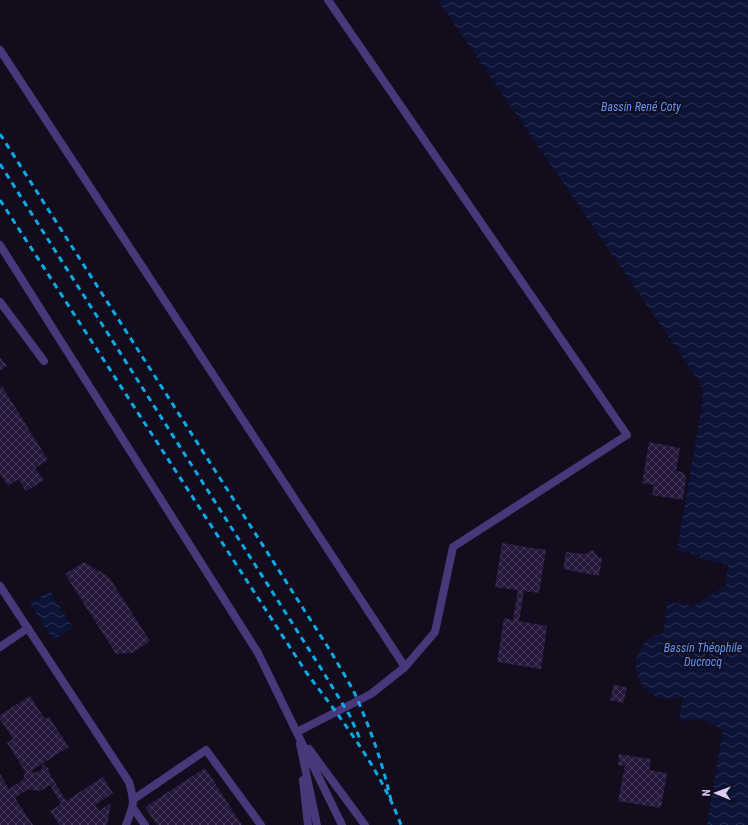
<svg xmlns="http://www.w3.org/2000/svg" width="748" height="825" font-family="'Roboto Condensed',sans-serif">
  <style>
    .water { fill: url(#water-waves) }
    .building { fill: url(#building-cross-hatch) }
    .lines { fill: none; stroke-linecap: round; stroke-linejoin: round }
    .lane { stroke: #473979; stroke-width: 8 }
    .rail { stroke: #0baae7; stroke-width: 3; stroke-dasharray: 6 5; stroke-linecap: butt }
    .labels { text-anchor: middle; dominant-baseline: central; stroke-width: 4; stroke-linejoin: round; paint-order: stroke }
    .water-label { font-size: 12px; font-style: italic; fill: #5d95f7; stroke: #120c1c }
  </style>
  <defs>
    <pattern id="water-waves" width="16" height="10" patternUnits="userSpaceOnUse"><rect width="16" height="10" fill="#0b1337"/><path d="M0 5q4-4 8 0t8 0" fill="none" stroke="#2e3455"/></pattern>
    <pattern id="building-cross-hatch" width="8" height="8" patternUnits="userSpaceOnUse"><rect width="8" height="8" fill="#26193c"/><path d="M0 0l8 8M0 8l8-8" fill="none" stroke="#453959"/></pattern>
  </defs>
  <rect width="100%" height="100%" fill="#120c1c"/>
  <path class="water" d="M438 0H748V825H707L723 730C702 718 704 719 681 721L679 718 683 696C675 699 667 700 658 697 635 690 629 658 646 641 651 637 657 635 663 633L668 602 693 606 726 585 728 564 700 559V555L677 551 703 399 701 384Z
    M50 591 73 628 53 640 30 603Z"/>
  <path class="building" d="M0 357 7 366 0 371Z
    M2 386 48 460 35 468 44 480 26 491 18 479 8 486 0 474V388Z
    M649 442 680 448 676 471 683 472 686 478 683 500 652 495 654 485 642 483Z
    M502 543 546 550 539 593 524 591 519 621 547 626 541 669 497 662 504 618 513 620 518 590 495 587Z
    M593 550 598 557 602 558 599 576 563 569 566 552 585 554Z
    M84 562 109 577 150 641 132 653 116 654 65 574Z
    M614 684 627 688 623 703 610 700Z
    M30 696 45 719 49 717 69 747 32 770 34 773 41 770 43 764 48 768 52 779H53L66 801 103 777 113 793 95 805 99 811 111 803 107 825H59L50 811 61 804 50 785 42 790 38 791 28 789 15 798 33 825H0V774L9 789 23 780 25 771 7 743 13 739 0 719V715Z
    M619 754 651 759 649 770 667 773 661 808 618 801 625 766 618 765Z
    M205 768 242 825H157L145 807Z"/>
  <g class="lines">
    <path class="lane" d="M0 50 405 667
      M0 245 258 653 342 825
      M0 302 44 361
      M0 586 129 782C135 802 134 805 126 825
      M0 647 28 628
      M297 732 371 694 405 667 435 632 453 547 627 435 328 0
      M300 744 317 825
      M309 749 365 825
      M303 780 308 825
      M134 799 206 750 261 825
      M133 808 145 825"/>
    <path class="rail" d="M0 134 331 652C339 666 348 680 355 694 371 730 384 767 392 805
      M0 164 322 670 350 716 360 739
      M0 200 306 672C342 720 380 768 401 825"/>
  </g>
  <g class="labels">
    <g class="water-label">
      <text x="641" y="107">Bassin René Coty</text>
      <text x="703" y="648">Bassin Théophile<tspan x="703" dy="14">Ducrocq</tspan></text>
    </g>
  </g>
  <g transform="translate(716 793) rotate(271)" stroke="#120c1c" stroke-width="3" paint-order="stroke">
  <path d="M0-3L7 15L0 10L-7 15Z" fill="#d9cafc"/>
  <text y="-6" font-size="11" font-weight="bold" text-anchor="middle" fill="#d9cafc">N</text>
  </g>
</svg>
